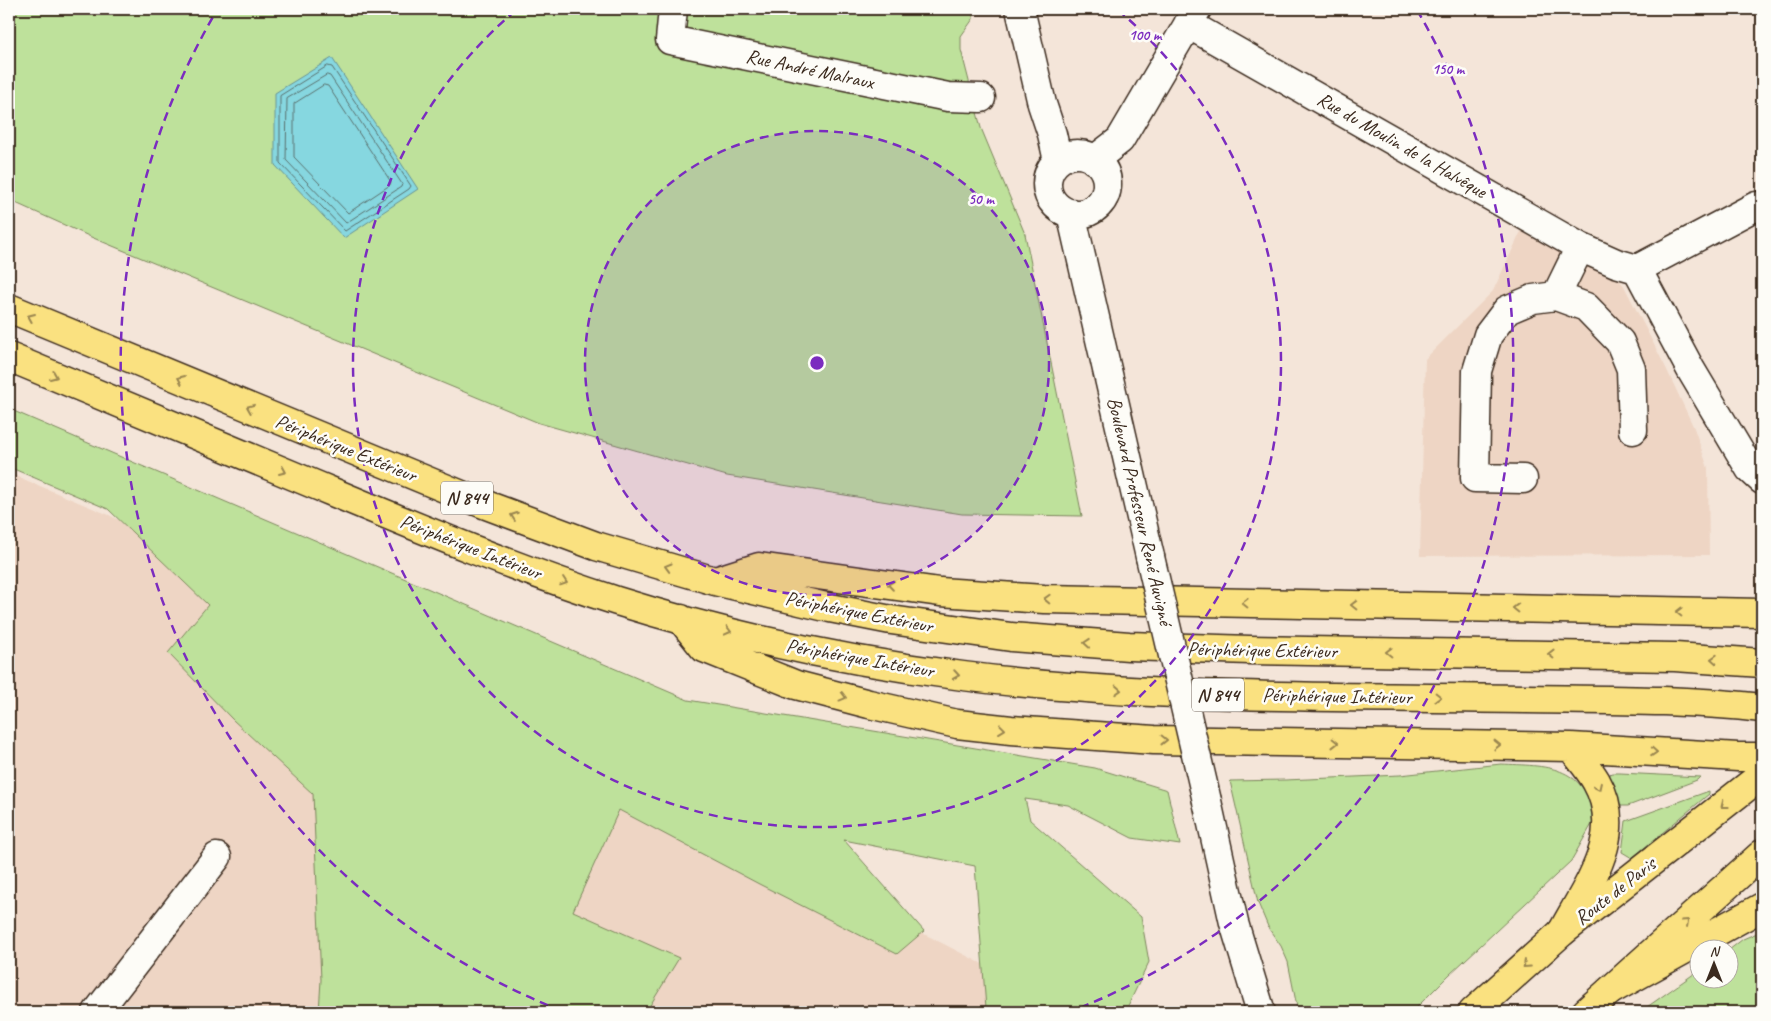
<svg xmlns="http://www.w3.org/2000/svg" width="1771" height="1021" font-family="Caveat,sans-serif">
  <style>
    .built { fill: #eed5c4 }
    .green { fill: #bee19b; stroke: #7c865c }
    .water { fill: #86d7e0; stroke: #689292 }
    .lines { fill: none; stroke-linecap: round; stroke-linejoin: round }
    .shore { stroke: #596f6c; stroke-width: 1 }
    .minor-casing { stroke: #3b2a1e; stroke-width: 31 }
    .major-casing { stroke: #3b2a1e; stroke-width: 31 }
    .highway-casing { stroke: #3b2a1e; stroke-width: 31 }
    .minor { stroke: #fdfcf7; stroke-width: 28 }
    .major { stroke: #fae180; stroke-width: 28 }
    .highway { stroke: #fae180; stroke-width: 28 }
    .minor-bridge-casing { stroke: #3b2a1e; stroke-width: 31; stroke-linecap: butt }
    .minor-bridge { stroke: #fdfcf7; stroke-width: 28 }
    .oneway { stroke: #9a864f }
    .ring { fill: none; stroke: #7b2cbf; stroke-width: 2.5; stroke-dasharray: 9 6 }
    .labels { text-anchor: middle; dominant-baseline: central; stroke-width: 5; stroke-linejoin: round; paint-order: stroke }
    .shield { fill: #fdfcf7; stroke: #75695f; stroke-width: 1 }
    .shield-label { font-size: 19px; font-weight: bold; fill: #3b2a1e }
    .street-label { font-size: 20px; fill: #3b2a1e; stroke: #fdfcf7 }
    .centre { fill: #7b2cbf; stroke: #fdfcf7; stroke-width: 2.5 }
    .ring-label { font-size: 15px; text-anchor: middle; font-weight: bold; fill: #7b2cbf; stroke: #fdfcf7; stroke-width: 5; stroke-linejoin: round; paint-order: stroke }
  </style>
  <rect width="100%" height="100%" fill="#f4e5d9"/>
  <filter id="ink" filterUnits="userSpaceOnUse"><feTurbulence type="fractalNoise" baseFrequency=".02" numOctaves="2"/><feDisplacementMap in="SourceGraphic" scale="10" xChannelSelector="R" yChannelSelector="G"/><feConvolveMatrix kernelMatrix="1 2 1 2 8 2 1 2 1" color-interpolation-filters="sRGB"/></filter>
  <g filter="url(#ink)">
    <path class="built" d="M1524 225 1612 271 1624 286 1666 368 1694 428 1708 468 1709 555 1420 556 1425 359 1493 291Z
      M9 473 109 515 1004 975 1031 1012H9Z"/>
    <path class="green" d="M9 9H973V19L961 36V50L981 128 1025 234 1082 516 962 514 727 476 539 423 91 237 9 200Z
      M9 409 688 700 1095 768 1167 790 1180 845 1132 838 1068 805 1025 799 1030 820 1141 917 1149 962 1125 1012H996L986 1008 975 866 844 840 924 931 897 954 759 884 619 810 573 911 679 958 646 1012H319L321 980 313 794 233 720 168 653 208 605 108 509 9 467Z
      M1501 764C1547 766 1582 764 1596 817L1571 861 1449 975 1412 1012H1298L1288 962 1281 946 1269 929 1258 903 1230 781 1285 780 1400 775Z
      M1613 773H1620L1700 777 1697 780 1628 806H1621L1609 777 1610 774Z
      M1709 791V794L1632 858 1622 852 1626 821Z
      M1762 931V1012H1640L1698 971V978H1728L1729 950 1743 939Z"/>
    <path class="water" d="M332 58 418 189 344 238 275 165V93Z"/>
    <g class="lines">
      <path class="shore" d="M328 66 332 67 411 186 409 189 345 231 280 163V96Z
        M327 75 330 76 402 184 401 187 346 223 286 160 287 99Z
        M324 85 328 86 391 182 390 185 348 213 294 157V104Z"/>
      <g class="minor-casing">
        <path id="minor" d="M673 9 670 40 948 97 981 98
          M1020 9 1042 104 1052 134 1058 161
          M1188 24 1580 247 1616 263 1637 269 1691 370 1750 469 1762 480
          M1047 184a30 30 0 1 1 60 0a30 30 0 1 1-60 0Z
          M1094 160 1120 140 1197 9
          M1071 213 1150 557
          M1580 247 1556 296 1586 307 1620 342 1631 369 1633 430
          M1637 269 1756 206 1762 209
          M1523 479 1475 478 1477 371 1488 335 1507 310 1533 299 1556 296
          M1207 801 1234 923 1261 1012
          M97 1012 217 857"/>
      </g>
      <g class="major-casing">
        <path id="major" d="M1473 1012 1562 932 1762 775
          M1586 1012 1762 854"/>
      </g>
      <g class="highway-casing">
        <path id="highway" d="M9 308 481 503 596 546 715 581 830 608 891 620 1011 637 1129 646 1250 650 1675 657 1762 663
          M9 357C104 396 199 436 294 476 400 520 507 566 617 601 729 636 846 661 963 676 1149 700 1338 696 1526 699 1605 700 1684 699 1762 708
          M715 581 759 567 940 592 1044 599 1762 613
          M681 619 704 648 796 685 869 704 957 724 1011 730 1154 740 1571 747 1738 757H1762
          M1562 932C1587 885 1627 835 1596 781 1589 769 1579 758 1571 747
          M1611 990 1762 907"/>
      </g>
      <use href="#minor" class="minor"/>
      <use href="#major" class="major"/>
      <use href="#highway" class="highway"/>
      <g class="minor-bridge-casing">
        <path id="minor-bridge" d="M1150 557 1207 801"/>
      </g>
      <use href="#minor-bridge" class="minor-bridge"/>
    </g>
    <defs><path id="oneway-chevron" d="M-2-3.5L2.5 0L-2 3.5" fill="none" stroke-width="1.6" stroke-linecap="round" stroke-linejoin="round" transform="scale(1.25)"/></defs>
    <g class="oneway">
      <use href="#oneway-chevron" transform="translate(31 317) rotate(-157)"/>
      <use href="#oneway-chevron" transform="translate(54 376) rotate(23)"/>
      <use href="#oneway-chevron" transform="translate(181 379) rotate(-157)"/>
      <use href="#oneway-chevron" transform="translate(250 408) rotate(-158)"/>
      <use href="#oneway-chevron" transform="translate(283 471) rotate(23)"/>
      <use href="#oneway-chevron" transform="translate(514 516) rotate(-160)"/>
      <use href="#oneway-chevron" transform="translate(668 567) rotate(-164)"/>
      <use href="#oneway-chevron" transform="translate(564 582) rotate(19)"/>
      <use href="#oneway-chevron" transform="translate(891 585) rotate(-172)"/>
      <use href="#oneway-chevron" transform="translate(1047 599) rotate(-178)"/>
      <use href="#oneway-chevron" transform="translate(1245 603) rotate(-179)"/>
      <use href="#oneway-chevron" transform="translate(1354 605) rotate(-179)"/>
      <use href="#oneway-chevron" transform="translate(1516 608) rotate(-179)"/>
      <use href="#oneway-chevron" transform="translate(1679 612) rotate(-179)"/>
      <use href="#oneway-chevron" transform="translate(728 631) rotate(14)"/>
      <use href="#oneway-chevron" transform="translate(1087 643) rotate(-175)"/>
      <use href="#oneway-chevron" transform="translate(1389 652) rotate(-179)"/>
      <use href="#oneway-chevron" transform="translate(1551 654) rotate(-179)"/>
      <use href="#oneway-chevron" transform="translate(1714 659) rotate(-177)"/>
      <use href="#oneway-chevron" transform="translate(956 675) rotate(9)"/>
      <use href="#oneway-chevron" transform="translate(1118 690) rotate(3)"/>
      <use href="#oneway-chevron" transform="translate(843 697) rotate(15)"/>
      <use href="#oneway-chevron" transform="translate(1438 697) rotate(1)"/>
      <use href="#oneway-chevron" transform="translate(1002 729) rotate(7)"/>
      <use href="#oneway-chevron" transform="translate(1164 740) rotate(1)"/>
      <use href="#oneway-chevron" transform="translate(1335 743) rotate(1)"/>
      <use href="#oneway-chevron" transform="translate(1497 745) rotate(1)"/>
      <use href="#oneway-chevron" transform="translate(1654 752) rotate(4)"/>
      <use href="#oneway-chevron" transform="translate(1598 787) rotate(65)"/>
      <use href="#oneway-chevron" transform="translate(1724 805) rotate(142)"/>
      <use href="#oneway-chevron" transform="translate(1686 922) rotate(-42)"/>
      <use href="#oneway-chevron" transform="translate(1526 965) rotate(138)"/>
    </g>
  </g>
  <circle cx="817" cy="363" r="232" fill="#7b2cbf" fill-opacity=".12"/>
  <g class="ring">
    <circle cx="817" cy="363" r="232"/>
    <path d="M1118 10A464 464 0 1 1 516 10"/>
    <path d="M562 1011A696 696 0 0 1 217 10M1417 10A696 696 0 0 1 1072 1011"/>
  </g>
  <g class="labels">
    <g class="shield">
      <rect x="441" y="481.5" width="52" height="33" rx="4"/>
      <rect x="1192" y="678.5" width="52" height="33" rx="4"/>
    </g>
    <g class="shield-label">
      <text x="467" y="498">N 844</text>
      <text x="1218" y="695">N 844</text>
    </g>
    <g class="street-label">
      <text transform="translate(810 69) rotate(12)">Rue André Malraux</text>
      <text transform="translate(1402 145) rotate(30)">Rue du Moulin de la Halvêque</text>
      <text transform="translate(346 448) rotate(22)">Périphérique Extérieur</text>
      <text transform="translate(1140 511) rotate(77)">Boulevard Professeur René Auvigné</text>
      <text transform="translate(471 547) rotate(21)">Périphérique Intérieur</text>
      <text transform="translate(859 612) rotate(11)">Périphérique Extérieur</text>
      <text transform="translate(1262 650) rotate(1)">Périphérique Extérieur</text>
      <text transform="translate(860 658) rotate(10)">Périphérique Intérieur</text>
      <text transform="translate(1337 696) rotate(1)">Périphérique Intérieur</text>
      <text transform="translate(1615 891) rotate(-38)">Route de Paris</text>
    </g>
  </g>
  <circle cx="817" cy="363" r="8" class="centre"/>
  <g class="ring-label">
    <text x="1145" y="40">100 m</text>
    <text x="1448" y="74">150 m</text>
    <text x="981" y="204">50 m</text>
  </g>
  <rect width="1771" height="1021" fill="none" stroke="#fdfcf7" stroke-width="30"/>
  <rect x="15" y="15" width="1741" height="991" fill="none" stroke="#3b2a1e" stroke-width="2" filter="url(#ink)"/>
  <g transform="translate(1714 964)"><circle r="24" fill="#fdfcf7" stroke="#afa8a0"/>
  <path d="M0-4L9 19L0 12L-9 19Z" fill="#3b2a1e"/>
  <text y="-8" font-size="14" font-weight="bold" text-anchor="middle" fill="#3b2a1e">N</text>
  </g>
</svg>
